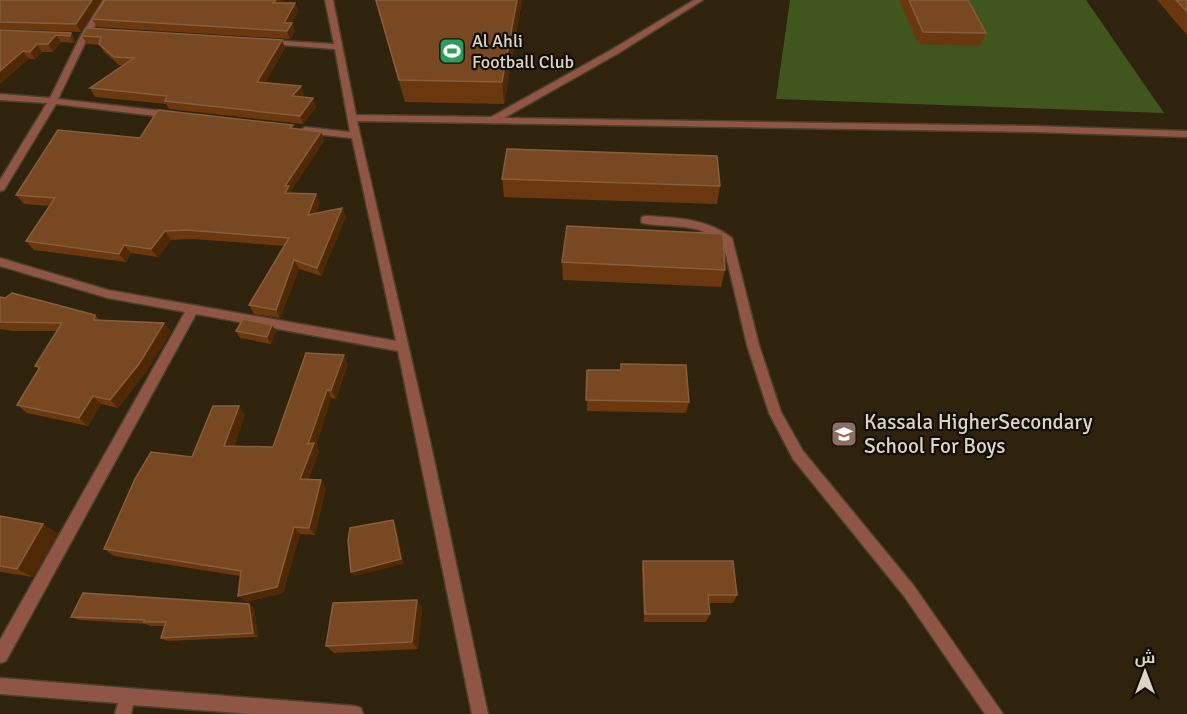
<svg xmlns="http://www.w3.org/2000/svg" width="1187" height="714" font-family="Signika,Cairo,sans-serif">
  <style>
    .green { fill: #3f561c }
    .lines { fill: none; stroke-linecap: round; stroke-linejoin: round }
    .service-casing { stroke: #4c3f2b; stroke-width: 3 }
    .minor-casing { stroke: #4c3f2b; stroke-width: 3 }
    .service { fill: #8f5646; fill-rule: evenodd }
    .minor { fill: #8f5646; fill-rule: evenodd }
    .wall { fill: #6b370e }
    .shaded-wall { fill: #4f2805 }
    .building { fill: #784822; stroke: #875e3c; stroke-width: 1.5 }
    .labels { text-anchor: middle; dominant-baseline: central; stroke-width: 4.5; stroke-linejoin: round; paint-order: stroke }
    .far-poi-label { font-size: 18px; fill: #dcd4c7; stroke: #130e05; text-anchor: start }
    .poi-label { font-size: 21px; fill: #dcd4c7; stroke: #130e05; text-anchor: start }
  </style>
  <rect width="100%" height="100%" fill="#30230d"/>
  <path class="green" d="M790 0H1086L1164 113 776 99Z"/>
  <g class="lines">
    <g class="service-casing">
      <path id="service" d="M646 216C677 218 706 218 732 238L759 345 781 412 803 451 914 586 1003 714H985L904 596 793 459 769 413 747 345 723 243C696 221 673 229 642 223L641 220 642 217Z"/>
    </g>
    <g class="minor-casing">
      <path id="minor" d="M103 0H111L88 37 58 99 172 112 176 115 172 118 56 104 4 190 0 191V180L47 103 0 100V94L50 98 80 37Z
        M325 0H333L356 115 491 117 611 50 694 0H703L617 54 504 118 1033 126 1187 131V137L1033 132 357 121 429 436 488 714H472L398 351 196 314 6 661 0 663V640L185 312 108 298 0 266V258L108 290 396 341 352 138 305 133 300 130 305 127 350 132 335 49 268 44 264 42 268 40 334 44Z
        M0 678 355 706 361 708 363 714H251L133 705 131 714H115L118 703 0 694Z"/>
    </g>
    <use href="#service" class="service"/>
    <use href="#minor" class="minor"/>
  </g>
  <path class="wall" d="M0 0H102L81 32 0 29Z
    M105 0H285L282 3H295L298 11 291 23 295 31 290 39 97 27 92 19Z
    M375 0H522L504 104 405 102Z
    M899 0H968L986 33 980 46 918 44Z
    M1157 0H1187V35Z
    M0 30 71 33 75 41 74 43 61 42 53 52H42L35 59H29Z
    M82 36 282 40 285 48 265 82 301 86 304 95 302 97 313 98 316 107 303 124 169 109 166 104 95 97 90 88 123 65H119L104 52 100 45 87 44Z
    M294 129 321 132 324 141 291 191 292 193 320 203 316 213 342 208 346 217 321 276 299 269 280 318 254 314 249 305 284 246 193 239 171 240 158 257 131 253 126 262 34 250 26 241 50 206 24 204 16 195 140 138Z
    M502 179 720 186 717 204 504 197Z
    M562 262 725 270 721 287 563 280Z
    M0 297 95 315 99 320 164 323 171 332 146 372 118 408 101 404 88 426 27 413 17 405 38 369 35 366 57 331H13L0 329Z
    M236 331H276L271 344 240 338Z
    M348 364 336 399 331 398 316 446 319 451 308 480 326 488 315 535 300 534 283 593 246 602 240 576 114 556 104 549 192 457 245 414 234 447H273Z
    M587 370 689 402 686 413 587 411Z
    M0 516 58 533 33 577 0 572Z
    M643 561 737 595 733 603H709L710 614 706 622H644L642 570Z
    M422 607 418 649 334 653 326 646Z
    M254 608 258 637 167 641 161 638 165 626H151L146 624 79 620 71 617Z"/>
  <path class="shaded-wall" d="M92 0H102L81 32 76 24Z
    M276 0H285L276 10 273 3Z
    M517 0H522L504 104 502 82Z
    M295 3 298 11 287 30 284 23Z
    M292 23 295 31 290 39 287 31Z
    M71 33 75 41 74 43 70 36Z
    M56 35 61 42 53 52 48 44Z
    M282 40 285 48 261 90 257 82Z
    M37 44 42 52 35 59 30 52Z
    M23 51 29 59 0 84V71Z
    M301 86 304 95 296 104 292 96Z
    M313 98 316 107 303 124 300 116Z
    M321 132 324 141 291 191 293 195 285 193V186Z
    M316 194 320 203 312 224 308 215Z
    M342 208 346 217 321 276 317 268Z
    M165 231 171 240 158 257 151 249Z
    M124 245 131 253 126 262 119 254Z
    M294 260 299 269 280 318 276 310Z
    M164 323 171 332 146 372 118 408 110 400Z
    M272 325 276 331 271 344 267 337Z
    M344 355 348 364 336 399 331 390Z
    M327 390 331 398 316 446 319 451 305 487 300 479 308 444Z
    M93 396 101 404 88 426 79 418Z
    M239 406 245 414 231 454 224 446Z
    M321 480 326 488 315 535 309 528Z
    M393 520 396 525 404 564 354 576 351 572Z
    M43 524 58 533 33 577 17 569Z
    M294 527 300 534 283 593 246 602 238 596Z
    M417 600 422 607 418 649 412 642Z
    M249 604 254 608 258 637 253 633Z"/>
  <path class="building" d="M0 0H92L76 24 0 22Z
    M105 0H276L273 3H295L284 23H292L287 31 92 19Z
    M376 0H517L502 82 399 80Z
    M909 0H968L986 33 923 32Z
    M1176 0H1187V12Z
    M86 28 282 40 257 82 301 86 292 96 313 98 300 116 165 101 167 96 90 88 134 58 114 57 99 44 101 37 82 36Z
    M0 30 71 33 70 36 56 35 48 44H37L30 52 23 51 0 71Z
    M158 110 293 125 290 128 321 132 285 186H289L285 193 316 194 308 215 342 208 317 268 294 260 276 310 249 305 289 238 187 230 165 231 151 249 124 245 119 254 26 241 55 198 16 195 58 130 140 138Z
    M507 149 717 156 720 186 502 179Z
    M567 226 723 234 725 270 562 262Z
    M12 293 95 315 94 320 164 323 139 364 110 400 93 396 79 418 17 405 40 367 35 366 62 323 0 322V297L5 298Z
    M243 319 272 325 267 337 236 331Z
    M306 353 344 355 331 390H327L308 444 314 443 300 479 321 480 309 528 294 527 277 587 238 596 241 571 104 549 135 479 151 452 192 457 213 406H239L224 446 273 447Z
    M621 364 686 365 689 402 586 400 587 370H621Z
    M0 516 43 524 17 569 0 566Z
    M393 520 401 559 351 572 348 541 350 528Z
    M643 561H733L737 595H708L710 614H645Z
    M83 593 249 604 253 633 161 638 166 622H144L145 620 71 617Z
    M417 600 412 642 326 646 333 603Z"/>
  <defs>
    <g id="stadium-square" transform="scale(1.35)"><rect x="-9" y="-9" width="18" height="18" rx="4" fill="#2e9e5b" stroke="#130e05"/><path d="M0-5a6.5 5 0 1 0 0 10a6.5 5 0 1 0 0-10ZM-3.5-1.8h7v3.6h-7Z" fill="#fff"/></g>
    <g id="school-square" transform="scale(1.35)"><rect x="-9" y="-9" width="18" height="18" rx="4" fill="#8d6e63" stroke="#130e05"/><path d="M0-5L7-2L0 1L-7-2ZM-4 1L0 2.5L4 1V4Q0 6-4 4Z" fill="#fff"/></g>
  </defs>
  <g fill-rule="evenodd">
    <use href="#stadium-square" x="452" y="51"/>
    <use href="#school-square" x="844" y="434"/>
  </g>
  <g class="labels">
    <g class="far-poi-label">
      <text x="472" y="41">Al Ahli<tspan x="472" dy="21">Football Club</tspan></text>
    </g>
    <g class="poi-label">
      <text x="864" y="422">Kassala HigherSecondary<tspan x="864" dy="24">School For Boys</tspan></text>
    </g>
  </g>
  <g transform="translate(1145 672)" stroke="#130e05" stroke-width="4.5" paint-order="stroke">
  <path d="M0-4.5L10 22L0 15L-10 22Z" fill="#dcd4c7"/>
  <text y="-9" font-size="16" font-weight="bold" text-anchor="middle" fill="#dcd4c7">ش</text>
  </g>
</svg>
